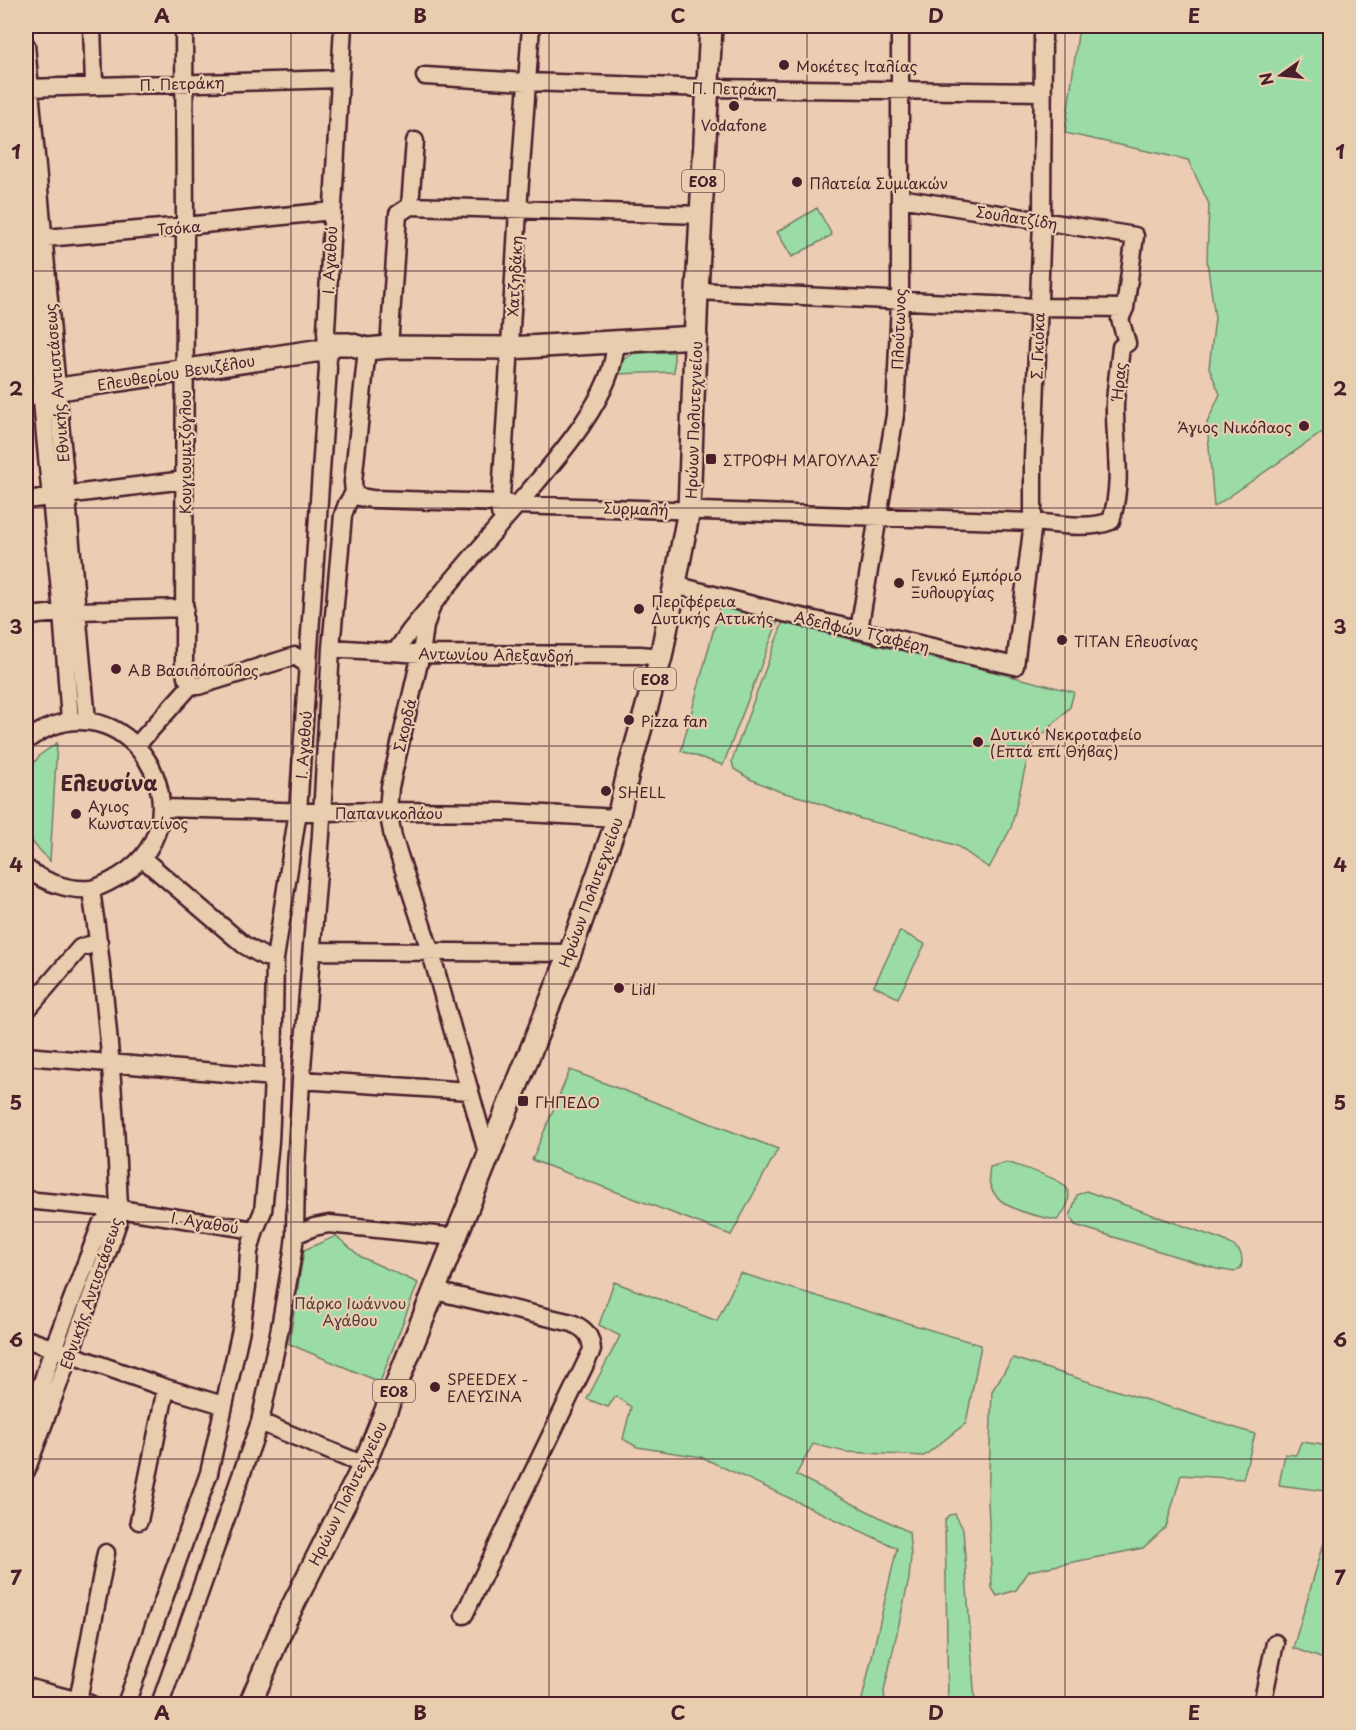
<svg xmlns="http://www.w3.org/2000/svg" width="1356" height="1730" font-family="'Playpen Sans',sans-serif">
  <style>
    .green { fill: #9bdca6; stroke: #727e68; stroke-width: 1.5 }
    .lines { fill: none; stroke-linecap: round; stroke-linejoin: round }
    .minor-casing { stroke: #4a1f2b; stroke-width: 21 }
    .major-casing { stroke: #4a1f2b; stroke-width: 26 }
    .minor { stroke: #e8cdaf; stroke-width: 16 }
    .major { stroke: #e8cdaf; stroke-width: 21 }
    .grid { fill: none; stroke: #4a1f2b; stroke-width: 1.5; stroke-opacity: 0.55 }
    .poi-dot { fill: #4a1f2b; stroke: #e8cdaf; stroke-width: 2 }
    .labels { text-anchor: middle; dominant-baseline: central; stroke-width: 4.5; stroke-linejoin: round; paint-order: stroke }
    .shield { fill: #e8cdaf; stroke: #795353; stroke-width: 1.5 }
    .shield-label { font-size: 14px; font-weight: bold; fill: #4a1f2b }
    .poi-label { font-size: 15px; fill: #4a1f2b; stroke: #e8cdaf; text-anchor: start }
    .street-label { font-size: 15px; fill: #4a1f2b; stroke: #e8cdaf }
    .park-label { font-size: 15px; fill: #563b3d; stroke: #e8cdaf }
    .district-label { font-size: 21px; font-weight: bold; fill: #4a1f2b; stroke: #e8cdaf }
    .neatline { fill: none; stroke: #4a1f2b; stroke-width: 2 }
    .grid-label { font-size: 20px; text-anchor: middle; font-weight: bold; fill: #4a1f2b }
  </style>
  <rect width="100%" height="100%" fill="#ecccb3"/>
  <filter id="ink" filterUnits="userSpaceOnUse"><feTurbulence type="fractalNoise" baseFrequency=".0167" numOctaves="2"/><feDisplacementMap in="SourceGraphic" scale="12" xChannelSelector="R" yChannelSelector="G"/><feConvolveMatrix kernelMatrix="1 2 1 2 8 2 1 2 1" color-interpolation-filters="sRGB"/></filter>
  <g filter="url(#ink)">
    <path class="green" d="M1079 26H1330V427L1214 507 1207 423 1220 394 1209 368 1215 318 1207 261 1209 204 1188 160 1065 133Z
      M817 208 832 235 792 257 777 232Z
      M674 352V372L615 374 621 361 634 353Z
      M720 606 778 621 723 765 681 751Z
      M783 622C826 634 869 644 912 653 928 657 945 663 962 664L1074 692 1070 707 1030 748 1011 828 989 868 957 846 914 832 861 819 808 799 781 792 750 779 734 769 732 761 741 735Z
      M57 743 50 861 34 844 26 829V773L40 755Z
      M900 931 925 944 898 998 874 986Z
      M570 1070 778 1149 731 1235 532 1160Z
      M1007 1162C1020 1167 1057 1177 1065 1186 1074 1197 1065 1212 1057 1220 1029 1215 981 1206 990 1167Z
      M1086 1191 1223 1240C1237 1248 1245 1250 1241 1268L1234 1272 1217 1269 1075 1225 1070 1217 1077 1195Z
      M336 1236 361 1257 418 1283 380 1382 289 1344 304 1250Z
      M740 1273 981 1345 966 1423 924 1456 846 1452 813 1444 796 1475 909 1532 911 1556 909 1579 884 1691 885 1704H861L897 1548 701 1457 637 1447 623 1439 631 1407 616 1396 608 1407 587 1399 620 1336 599 1325 614 1282 717 1321Z
      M1013 1358 1255 1434 1243 1479 1181 1475 1166 1527 1143 1548 1029 1571 1016 1590 997 1596 992 1588 988 1500 992 1391Z
      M1301 1442 1330 1446 1325 1491 1279 1485 1285 1454 1296 1455Z
      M955 1514 963 1529 975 1704H948L945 1520 949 1515Z
      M1330 1522V1656L1329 1661 1293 1648Z"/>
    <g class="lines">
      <g class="minor-casing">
        <path id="minor" d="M92 26 94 85
          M26 45 87 721
          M425 76 527 82 708 88 1043 92
          M26 88 339 79
          M26 206 45 436 62 612 70 721
          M410 206 701 215
          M34 239 185 226 332 211
          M697 291 1038 307 1125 308
          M389 347 398 214 410 206 415 141
          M367 349 353 482 354 493 359 497 372 499 501 503 517 505 1033 522C1056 524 1089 530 1111 521 1124 479 1114 445 1115 404 1116 385 1119 366 1121 347L1127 343 1120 319 1125 308 1135 236 900 198
          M26 500 184 480
          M500 513 518 210 531 26
          M675 585 784 613 1015 666 1033 522V460L1042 221 1043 26
          M26 618 38 615 78 611 185 608
          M859 630 895 415 900 301V26
          M331 648 421 654 640 655 661 657
          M396 651 410 631 427 610
          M192 684 198 686 295 656 308 665
          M26 741C125 666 223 823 111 881 105 884 96 889 90 889 68 891 42 881 26 868
          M137 745 192 684 186 677 184 666 185 226 184 26
          M161 808 322 812 388 811 508 812 618 818
          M142 858 244 945 265 957 275 959
          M312 951 570 953
          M26 1011 80 948 99 942
          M26 1056 273 1077
          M301 1080 470 1091
          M488 1156 431 953 393 837 388 811 390 787 421 654 425 626 432 605C455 577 479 549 503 521 539 479 616 400 615 343
          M26 1200 119 1209 255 1230
          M295 1235 314 1227 329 1224 455 1237
          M435 1291 572 1323C585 1329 591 1335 592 1350L464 1615
          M26 1339 166 1388 223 1405
          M260 1422 364 1465
          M26 1431 53 1349 101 1224 119 1209
          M26 1471 107 1254 118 1222 119 1209C115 1102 107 995 91 890
          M139 1521 166 1388
          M26 1687 90 1704
          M78 1701 106 1553
          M126 1704 209 1473 242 1325 247 1286 249 1252 255 1230 263 1211 270 1141 273 1077 275 959 298 811 328 368 326 330 343 26
          M160 1704 260 1422 279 1333 293 1252 295 1235 296 1168 301 1080 321 835 331 648 343 515 347 504 354 493
          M1262 1704 1275 1643"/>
      </g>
      <g class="major-casing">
        <path id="major" d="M26 394 315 351H327L334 344H349L367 349 389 347 510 348 696 337
          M250 1704 286 1619 364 1465 570 953 618 818 628 773 661 657 689 510 697 291 711 26"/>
      </g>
      <use href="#minor" class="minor"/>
      <use href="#major" class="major"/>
    </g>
  </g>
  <path class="grid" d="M291 26V1704M549 26V1704M807 26V1704M1065 26V1704M26 271H1330M26 508H1330M26 746H1330M26 984H1330M26 1222H1330M26 1459H1330"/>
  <g class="poi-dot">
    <circle cx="784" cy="65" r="6"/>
    <circle cx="734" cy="106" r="6"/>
    <circle cx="797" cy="182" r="6"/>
    <circle cx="1304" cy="426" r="6"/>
    <rect x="705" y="453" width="12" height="12" rx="3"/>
    <circle cx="899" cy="583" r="6"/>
    <circle cx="639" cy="609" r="6"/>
    <circle cx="1062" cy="640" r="6"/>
    <circle cx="116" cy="669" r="6"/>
    <circle cx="629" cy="720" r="6"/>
    <circle cx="978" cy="742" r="6"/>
    <circle cx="606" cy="791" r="6"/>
    <circle cx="76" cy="814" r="6"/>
    <circle cx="619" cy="988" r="6"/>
    <rect x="517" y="1095" width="12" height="12" rx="3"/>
    <circle cx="435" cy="1387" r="6"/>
  </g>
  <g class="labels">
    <g class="shield">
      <rect x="682" y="170" width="42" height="22" rx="4.5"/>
      <rect x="634" y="668" width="42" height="22" rx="4.5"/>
      <rect x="373" y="1380" width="42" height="22" rx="4.5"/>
    </g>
    <g class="shield-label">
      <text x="703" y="181">ΕΟ8</text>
      <text x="655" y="679">ΕΟ8</text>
      <text x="394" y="1391">ΕΟ8</text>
    </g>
    <g class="poi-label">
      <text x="796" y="65">Μοκέτες Ιταλίας</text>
      <text x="734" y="124" text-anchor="middle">Vodafone</text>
      <text x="809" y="182">Πλατεία Συμιακών</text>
      <text x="1292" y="426" text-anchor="end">Άγιος Νικόλαος</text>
      <text x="723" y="459">ΣΤΡΟΦΗ ΜΑΓΟΥΛΑΣ</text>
      <text x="911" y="574">Γενικό Εμπόριο<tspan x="911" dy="17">Ξυλουργίας</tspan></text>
      <text x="651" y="600">Περιφέρεια<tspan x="651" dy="17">Δυτικής Αττικής</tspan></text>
      <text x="1074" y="640">TITAN Ελευσίνας</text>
      <text x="128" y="669">ΑΒ Βασιλόπουλος</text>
      <text x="641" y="720">Pizza fan</text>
      <text x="990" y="733">Δυτικό Νεκροταφείο<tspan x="990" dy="17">(Επτά επί Θήβας)</tspan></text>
      <text x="618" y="791">SHELL</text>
      <text x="88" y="805">Αγιος<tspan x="88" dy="17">Κωνσταντίνος</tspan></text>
      <text x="631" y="988">Lidl</text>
      <text x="535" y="1101">ΓΗΠΕΔΟ</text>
      <text x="447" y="1378">SPEEDEX -<tspan x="447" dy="17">ΕΛΕΥΣΙΝΑ</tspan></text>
    </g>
    <g class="street-label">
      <text transform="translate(182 83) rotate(-2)">Π. Πετράκη</text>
      <text transform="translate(734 88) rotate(1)">Π. Πετράκη</text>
      <text transform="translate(1017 217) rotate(9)">Σουλατζίδη</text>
      <text transform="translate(179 227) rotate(-5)">Τσόκα</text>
      <text transform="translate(329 260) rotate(-87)">Ι. Αγαθού</text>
      <text transform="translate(514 276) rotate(-87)">Χατζηδάκη</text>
      <text transform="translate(898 329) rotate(-88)">Πλούτωνος</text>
      <text transform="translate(1037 346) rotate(-88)">Σ. Γκιόκα</text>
      <text transform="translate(176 372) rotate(-9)">Ελευθερίου Βενιζέλου</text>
      <text transform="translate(1118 381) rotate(-85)">Ήρας</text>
      <text transform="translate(56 383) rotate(-95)">Εθνικής Αντιστάσεως</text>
      <text transform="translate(693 420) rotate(-88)">Ηρώων Πολυτεχνείου</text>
      <text transform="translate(184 452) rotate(-90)">Κουγιουμτζόγλου</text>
      <text transform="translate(636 508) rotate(2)">Συρμαλή</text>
      <text transform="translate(862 631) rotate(13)">Αδελφών Τζαφέρη</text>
      <text transform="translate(496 654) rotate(1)">Αντωνίου Αλεξανδρή</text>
      <text transform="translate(404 725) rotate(-77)">Σκορδά</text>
      <text transform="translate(303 745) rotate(-86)">Ι. Αγαθού</text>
      <text x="389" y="812">Παπανικολάου</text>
      <text transform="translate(590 892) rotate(-70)">Ηρώων Πολυτεχνείου</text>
      <text transform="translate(205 1222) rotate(9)">Ι. Αγαθού</text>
      <text transform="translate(90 1293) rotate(-71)">Εθνικής Αντιστάσεως</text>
      <text transform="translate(347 1493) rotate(-64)">Ηρώων Πολυτεχνείου</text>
    </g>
    <g class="park-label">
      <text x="350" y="1302">Πάρκο Ιωάννου<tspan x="350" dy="17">Αγάθου</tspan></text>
    </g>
    <g class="district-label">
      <text x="109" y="782">Ελευσίνα</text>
    </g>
  </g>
  <rect width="1356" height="1730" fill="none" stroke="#e8cdaf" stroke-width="66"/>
  <g transform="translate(1281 75) rotate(255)" stroke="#e8cdaf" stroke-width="4.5" paint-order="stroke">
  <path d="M0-4.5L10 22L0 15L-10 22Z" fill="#4a1f2b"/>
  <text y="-9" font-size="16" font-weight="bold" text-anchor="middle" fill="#4a1f2b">N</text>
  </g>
  <rect x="33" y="33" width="1290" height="1664" class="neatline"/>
  <g class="grid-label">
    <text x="162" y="23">A</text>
    <text x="420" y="23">B</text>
    <text x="678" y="23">C</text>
    <text x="936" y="23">D</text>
    <text x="1194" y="23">E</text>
    <text x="16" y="159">1</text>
    <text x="1340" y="159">1</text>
    <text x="16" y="396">2</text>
    <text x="1340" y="396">2</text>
    <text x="16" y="634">3</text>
    <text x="1340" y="634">3</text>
    <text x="16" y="872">4</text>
    <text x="1340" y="872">4</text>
    <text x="16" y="1110">5</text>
    <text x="1340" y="1110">5</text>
    <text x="16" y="1347">6</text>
    <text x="1340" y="1347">6</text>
    <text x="16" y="1585">7</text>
    <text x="1340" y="1585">7</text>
    <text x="162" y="1720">A</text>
    <text x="420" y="1720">B</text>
    <text x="678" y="1720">C</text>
    <text x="936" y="1720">D</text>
    <text x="1194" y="1720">E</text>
  </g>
</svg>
